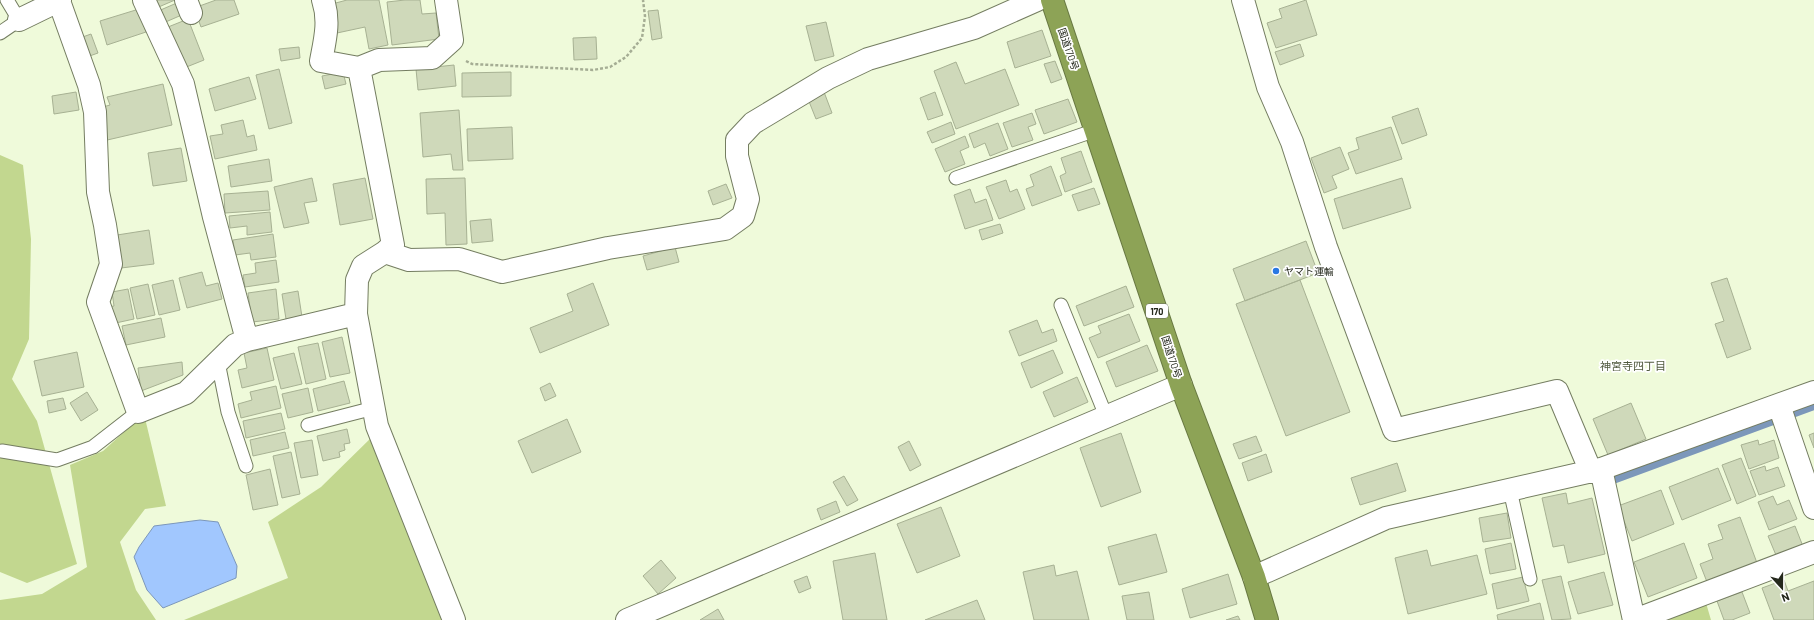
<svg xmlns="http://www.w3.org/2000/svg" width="1814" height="620" font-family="Barlow,'Noto Sans JP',sans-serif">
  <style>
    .green { fill: #c2d78f }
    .water { fill: #a1c7fe; stroke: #7c97ba }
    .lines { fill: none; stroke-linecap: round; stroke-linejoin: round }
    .stream { stroke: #7c97ba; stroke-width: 8 }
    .building { fill: #cfd9ba; stroke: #a7b193 }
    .lane-casing { stroke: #747d61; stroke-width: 15 }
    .street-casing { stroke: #747d61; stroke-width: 24 }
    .highway-casing { stroke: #687842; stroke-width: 24 }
    .path { stroke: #a5ad94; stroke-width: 2.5; stroke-dasharray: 3 2; stroke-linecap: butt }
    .lane { stroke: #fff; stroke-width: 13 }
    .street { stroke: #fff; stroke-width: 22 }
    .highway { stroke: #8da356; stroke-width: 22 }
    .poi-dot { fill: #2978e3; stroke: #fff; stroke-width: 1.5 }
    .labels { text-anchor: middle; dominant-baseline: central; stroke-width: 3.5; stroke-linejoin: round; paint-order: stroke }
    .shield { fill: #fff; stroke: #666860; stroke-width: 1 }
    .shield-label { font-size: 9px; font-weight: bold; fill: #24281c }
    .street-label { font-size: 10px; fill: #24281c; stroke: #fff }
    .poi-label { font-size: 10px; fill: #24281c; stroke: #fff; text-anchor: start }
    .neighbourhood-label { font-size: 11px; fill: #525b40; stroke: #fff }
  </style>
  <rect width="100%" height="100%" fill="#effada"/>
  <path class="green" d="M0 155 23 165 31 239 29 339 12 379 37 421 77 564 27 583 0 572Z
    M144 414 166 506 145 509 120 542 136 590 156 620H0V600L42 594 87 567 70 465 103 451Z
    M375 434 448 620H184L288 578 268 522 321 487Z
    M1706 603 1711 620H1659Z"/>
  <path class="water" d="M200 520 218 522 237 566 236 578 163 608 147 590 134 557 139 547 154 526Z"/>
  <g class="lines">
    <path class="stream" d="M1605 483 1814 406"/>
  </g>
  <path class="building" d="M150 0H175L154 9Z
    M216 0H234L239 14 201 27 194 8Z
    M347 0H379L388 45 369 49 365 27 337 33 332 4Z
    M405 0H420L422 14 436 13 439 39 392 45 387 2Z
    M1306 0 1317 35 1276 48 1267 23 1282 18 1279 9Z
    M179 2 184 14 161 24 156 12Z
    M139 9 146 32 107 45 100 21Z
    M658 10 662 38 652 40 648 11Z
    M188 19 204 60 179 70 163 29Z
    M826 22 834 56 815 61 806 26Z
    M1042 30 1051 56 1015 68 1007 42Z
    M91 34 98 53 84 58 77 39Z
    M596 37 597 59 574 60 573 38Z
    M1300 44 1304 56 1280 65 1275 52Z
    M299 47 300 58 281 61 279 49Z
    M1055 61 1062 79 1051 83 1044 64Z
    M956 62 965 84 1005 69 1019 105 956 129 934 71Z
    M454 65 456 86 418 90 416 69Z
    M279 69 292 123 269 129 256 75Z
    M343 72 346 84 325 89 322 76Z
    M511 72V96L462 97V73Z
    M249 77 256 99 215 111 209 89Z
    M163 84 172 125 103 141 96 109 110 105 107 97Z
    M76 92 79 110 54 114 52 96Z
    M824 92 832 113 816 119 808 99Z
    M935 92 943 115 928 120 920 98Z
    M1068 99 1077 122 1044 134 1035 110Z
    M1418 108 1427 135 1402 144 1392 117Z
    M459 110 463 170H453L451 154 423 157 420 113Z
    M1032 113 1036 124 1028 127 1033 140 1012 147 1003 123Z
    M243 120 247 137 254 135 257 150 215 159 210 136 223 134 221 125Z
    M951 122 955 134 932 143 927 132Z
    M998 123 1008 149 990 156 985 143 974 148 969 134Z
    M512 127 513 159 468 161 467 129Z
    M1391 127 1402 159 1356 174 1348 153 1359 149 1356 138Z
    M965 136 969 147 960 151 965 164 945 172 935 149Z
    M1340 147 1349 169 1332 176 1337 188 1324 193 1311 158Z
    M181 148 187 181 153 186 148 153Z
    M1081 151 1092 182 1065 192 1060 176 1066 173 1061 158Z
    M269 159 272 181 231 187 228 166Z
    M1051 166 1062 195 1032 206 1026 189 1034 186 1030 175Z
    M312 178 317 201 304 203 309 223 284 228 274 187Z
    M365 178 373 219 340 225 333 184Z
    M465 178 467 244 446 245 445 213 427 214 426 179Z
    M1402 178 1411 208 1343 229 1334 199Z
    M1006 180 1010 192 1017 189 1025 209 999 219 986 187Z
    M726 184 732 198 713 205 708 191Z
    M1094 188 1100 204 1078 211 1072 195Z
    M970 189 975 203 986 199 993 220 965 229 954 195Z
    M268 191 270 210 225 213 224 194Z
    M270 212 272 232 247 235V226L230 228 229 216Z
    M491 219 493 241 472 243 470 221Z
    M1000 224 1003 233 982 240 979 230Z
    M149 230 154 264 121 268 117 235Z
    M273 234 276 257 251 260 250 253 235 255 233 240Z
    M1306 241 1318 273 1245 301 1233 269Z
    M675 247 679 262 647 270 643 256Z
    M276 260 279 282 245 287 243 275 256 273 255 263Z
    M202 272 206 286 218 283 222 299 187 308 179 278Z
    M1727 278 1751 349 1727 358 1715 324 1724 321 1711 283Z
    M173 280 180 310 159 315 152 285Z
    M1300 280 1350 412 1286 436 1236 304Z
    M593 283 609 325 540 353 530 328 573 311 567 294Z
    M148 284 155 315 137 319 130 288Z
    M1126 286 1134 307 1084 326 1076 306Z
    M128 289 134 319 111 324 108 307 114 306 112 292Z
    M276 289 279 319 252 322 248 293Z
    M298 291 302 317 286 319 282 294Z
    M1129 314 1140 341 1098 358 1089 338 1101 333 1098 326Z
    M161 318 165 337 126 345 122 326Z
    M1037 320 1042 333 1053 329 1057 341 1019 356 1009 331Z
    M342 337 350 373 330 377 322 342Z
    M318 343 326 379 306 384 298 347Z
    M1147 345 1158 371 1116 387 1106 362Z
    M267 348 274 380 242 388 238 370 247 368 244 353Z
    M1053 350 1063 373 1031 388 1021 363Z
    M77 352 84 387 42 396 34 361Z
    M294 353 302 384 281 389 273 358Z
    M182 362 183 375 141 391 138 368Z
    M1077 377 1088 402 1054 417 1043 392Z
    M344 381 350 403 318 411 313 389Z
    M550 383 556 396 545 401 540 388Z
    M276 386 281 408 241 418 238 404 252 400 250 392Z
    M308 388 313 412 288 418 282 394Z
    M87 392 98 410 81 421 70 403Z
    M63 398 66 409 49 413 47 401Z
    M1631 403 1646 439 1608 455 1593 419Z
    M281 413 285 429 246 438 243 421Z
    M567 419 581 452 532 473 518 441Z
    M347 429 350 443 344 444 345 450 339 452 340 457 323 461 317 436Z
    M285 432 289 448 253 456 250 440Z
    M1121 433 1141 492 1101 507 1080 448Z
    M1814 433V448L1809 435Z
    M1256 436 1262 451 1239 459 1233 444Z
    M312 440 318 475 301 478 294 443Z
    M1758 440 1759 445 1774 440 1779 458 1749 469 1741 445Z
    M909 441 921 465 910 471 898 447Z
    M291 452 300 494 282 498 273 456Z
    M1266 454 1272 472 1248 481 1242 463Z
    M1741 458 1756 496 1737 504 1722 465Z
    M1397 463 1406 491 1360 505 1351 478Z
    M1765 466 1766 471 1778 467 1785 486 1759 495 1750 471Z
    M1718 468 1731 500 1682 520 1669 487Z
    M270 469 278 505 253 510 246 475Z
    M844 476 858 500 847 506 833 482Z
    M1661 490 1674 524 1632 541 1618 506Z
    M1566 493 1568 504 1592 498 1605 554 1568 563 1564 545 1553 547 1542 498Z
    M1773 496 1777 505 1789 500 1797 519 1769 530 1758 502Z
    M836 501 840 512 821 520 817 509Z
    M941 507 960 556 917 573 897 524Z
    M1507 513 1511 538 1483 542 1479 518Z
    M1740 517 1757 563 1707 582 1700 564 1713 559 1708 544 1723 539 1718 525Z
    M1795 526 1804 549 1778 560 1768 536Z
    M1156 534 1167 572 1119 585 1108 547Z
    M1511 543 1516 569 1490 574 1485 549Z
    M1684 543 1697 578 1648 597 1634 562Z
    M1427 550 1431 566 1477 555 1487 594 1408 614 1395 558Z
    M875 553 887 620H843L833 561Z
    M661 560 676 578 658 594 643 576Z
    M1054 565 1056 576 1077 571 1089 620H1034L1023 572Z
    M1604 572 1613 605 1578 614 1568 582Z
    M1228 574 1237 604 1190 618 1182 589Z
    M807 576 811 588 799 593 794 581Z
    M1561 576 1571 619 1552 620 1542 580Z
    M1523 577 1529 601 1497 609 1492 584Z
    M1784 580 1788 591 1814 581V620H1774L1762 588Z
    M1149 592 1154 620H1127L1122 596Z
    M1742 592 1750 613 1732 620H1724L1717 601Z
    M977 600 985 620H925Z
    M1540 603 1544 620H1498L1497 615Z
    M718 609 724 620H700Z
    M1238 616 1240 620H1226Z"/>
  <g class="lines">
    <g class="lane-casing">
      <path id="lane" d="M0 33 19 20 7 0
        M956 178 1096 130
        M1061 305 1106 416
        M218 362 228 412 246 466
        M308 425 374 408
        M2 451 57 460 93 447 138 412
        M1510 490 1530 579"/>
    </g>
    <g class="street-casing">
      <path id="street" d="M144 0 183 84 214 217 247 340
        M186 0 191 13
        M323 0C330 21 325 40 321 61L359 68
        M446 0 452 40 432 58 379 60 359 68 393 245 385 252 363 266 357 280 356 314 377 426 454 620
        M1243 0 1268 87 1292 142 1326 247 1394 430 1557 391 1591 472
        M59 1 89 85 95 112 98 192 105 225 111 264 98 302 138 412 186 393 235 345 247 340 356 314
        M19 20 60 0
        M385 252 409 260 459 259 502 272 608 248 725 229 743 216 748 199 737 156V140L753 123 828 78 868 59 974 28 1037 0
        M1779 405 1814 508
        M1601 469 1634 620
        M1254 577 1386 518 1601 469 1814 392
        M627 620 1181 385
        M1635 620 1814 552"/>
    </g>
    <g class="highway-casing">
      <path id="highway" d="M1052 0 1181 385 1254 577 1267 620"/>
    </g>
    <path class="path" d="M466 61 472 64 593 70 610 67 626 57 642 38 645 16 643 0"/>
    <use href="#lane" class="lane"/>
    <use href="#street" class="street"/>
    <use href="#highway" class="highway"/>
  </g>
  <circle class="poi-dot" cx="1276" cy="271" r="4"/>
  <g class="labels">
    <rect class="shield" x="1146" y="304" width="22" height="14" rx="3"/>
    <g class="shield-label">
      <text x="1157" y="311">170</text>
    </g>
    <g class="street-label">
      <text transform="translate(1069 49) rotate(71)">国道170号</text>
      <text transform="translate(1172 357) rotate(72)">国道170号</text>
    </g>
    <g class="poi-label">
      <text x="1284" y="271">ヤマト運輸</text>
    </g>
    <g class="neighbourhood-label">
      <text x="1633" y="365">神宮寺四丁目</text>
    </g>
  </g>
  <g transform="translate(1782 588) rotate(159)" stroke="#ffffff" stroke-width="3" paint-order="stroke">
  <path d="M0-3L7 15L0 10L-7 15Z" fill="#24281c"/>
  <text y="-6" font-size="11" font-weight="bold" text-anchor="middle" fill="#24281c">N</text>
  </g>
</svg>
